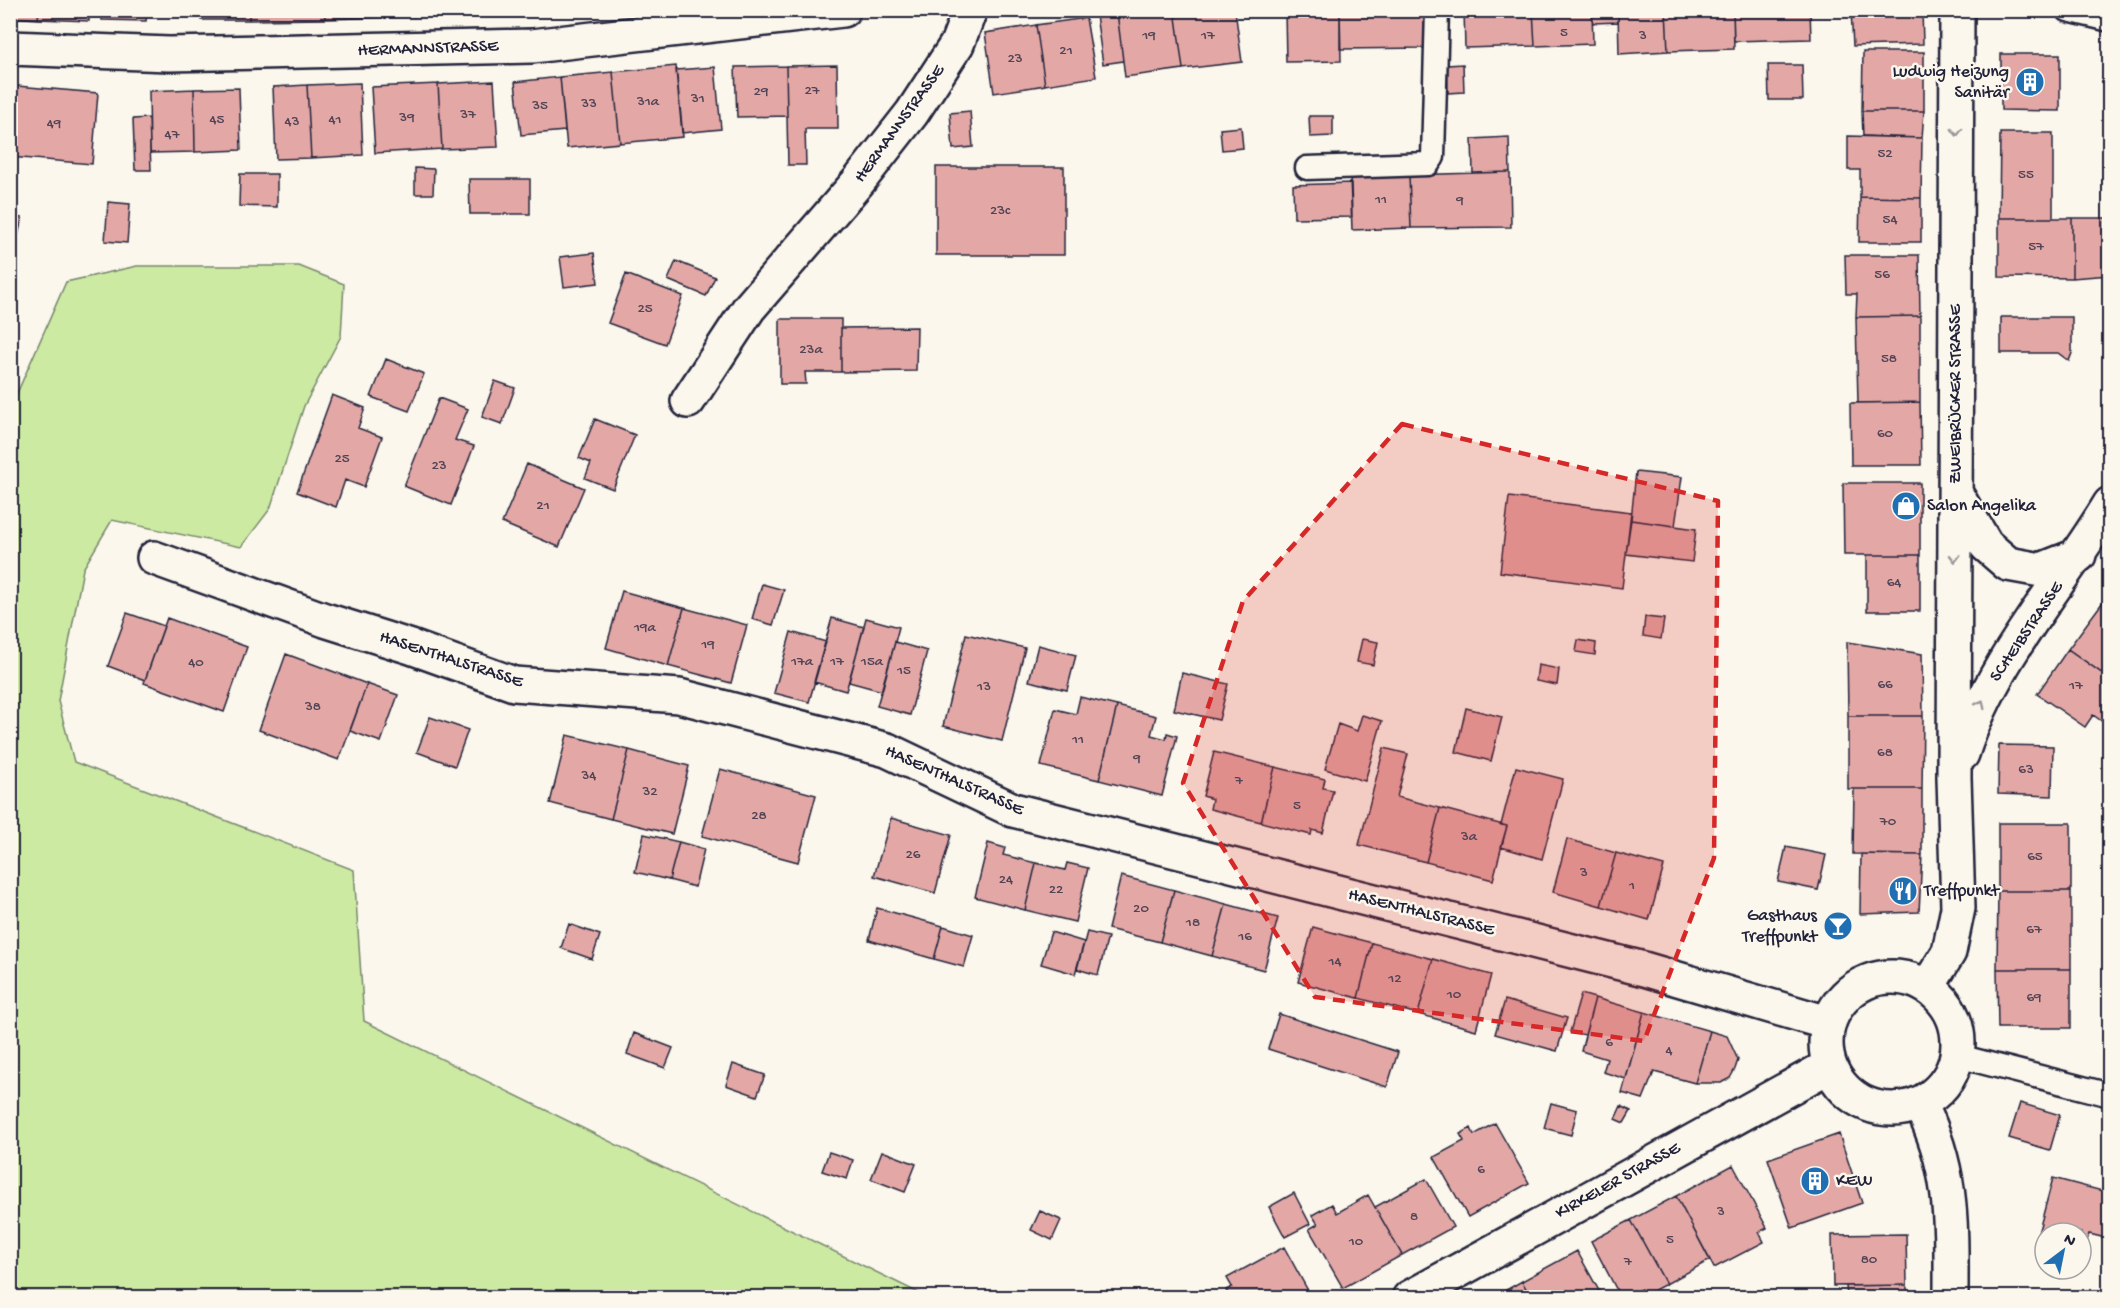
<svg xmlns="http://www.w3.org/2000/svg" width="2120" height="1308" font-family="'Gochi Hand',sans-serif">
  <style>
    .green { fill: #cceaa2; stroke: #77866e; stroke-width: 1.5 }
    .building { fill: #e3a8a6; stroke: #22223b; stroke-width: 1.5 }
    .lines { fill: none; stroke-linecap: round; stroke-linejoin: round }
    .lane-casing { stroke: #22223b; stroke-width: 27 }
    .street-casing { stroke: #22223b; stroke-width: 38 }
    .secondary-casing { stroke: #22223b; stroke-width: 38 }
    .lane { stroke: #fbf7ec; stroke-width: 22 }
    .street { stroke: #fbf7ec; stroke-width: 33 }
    .secondary { stroke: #fbf7ec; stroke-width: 33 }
    .oneway { stroke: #99979c }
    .marked { fill: #d62828; fill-opacity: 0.2; stroke: #d62828; stroke-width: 4.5; stroke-dasharray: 12 8; stroke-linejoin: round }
    .labels { text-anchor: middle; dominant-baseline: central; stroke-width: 5; stroke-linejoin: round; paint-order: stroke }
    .number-label { font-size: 15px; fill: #524456 }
    .street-label { font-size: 18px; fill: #22223b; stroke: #fbf7ec }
    .poi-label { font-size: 18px; fill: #22223b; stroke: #fbf7ec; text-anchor: start }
  </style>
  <rect width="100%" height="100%" fill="#fbf7ec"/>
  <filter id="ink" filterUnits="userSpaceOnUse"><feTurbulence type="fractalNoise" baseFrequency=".0167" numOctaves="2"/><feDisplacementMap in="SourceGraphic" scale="12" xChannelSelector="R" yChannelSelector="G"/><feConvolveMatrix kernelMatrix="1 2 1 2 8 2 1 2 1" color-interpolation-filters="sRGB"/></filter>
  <g filter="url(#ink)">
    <path class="green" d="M137 266H299L344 284 341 336 304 406 270 509 241 547 112 520 83 569 58 701 74 762 354 870 364 1021 927 1297H11V407L66 282Z"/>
    <path class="building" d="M10 10H39L38 19 10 17Z
      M39 10H89V21L38 19Z
      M102 10H147L146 21 102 20Z
      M201 10H249V20H201Z
      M249 10H325V19L249 20Z
      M325 10H394V17L325 19Z
      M394 10H462V15L394 17Z
      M462 10H515V11L462 15Z
      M1128 10H1175L1183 69 1125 77 1117 12Z
      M1175 10H1235L1242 62 1183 69Z
      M1285 10H1340L1341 61 1286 62Z
      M1340 10H1424L1425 48 1340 49Z
      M1464 10H1533L1535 46 1465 48Z
      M1533 10H1592L1593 44 1535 46Z
      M1592 10H1618V22L1593 23Z
      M1618 10H1666L1668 51 1619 54Z
      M1666 10H1733L1734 49 1668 51Z
      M1733 10H1810L1811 39 1734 41Z
      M1810 10H1851V12L1810 14Z
      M1851 10H1922L1923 44 1853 46Z
      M1117 12 1123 61 1103 64 1096 15Z
      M1086 18 1096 77 1045 85 1036 25Z
      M1036 25 1045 85 994 93 985 33Z
      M1863 52H1924V111H1862Z
      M2001 54H2060V111L2001 110Z
      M1463 64 1464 92 1448 93 1447 65Z
      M837 65 838 129H805L806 165H788L786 66Z
      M1768 65H1802L1803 100H1769Z
      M676 66 683 137 620 143 613 72Z
      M786 66 787 116 737 117 735 67Z
      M715 67 721 129 682 133 676 70Z
      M613 72 620 143 567 148 560 77Z
      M560 77 565 131 521 135 515 82Z
      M494 81 498 147 442 149 438 84Z
      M360 83 363 155 311 158 307 85Z
      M438 84 442 149 375 153 371 87Z
      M307 85 311 158 276 159 273 87Z
      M17 86 98 93 92 164 10 157Z
      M239 88 241 150 195 152 194 89Z
      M194 89 195 152 150 153 149 91Z
      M970 111 973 147 953 149 950 113Z
      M1862 111H1924L1922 138 1863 136Z
      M1309 116H1333V136L1310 137Z
      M149 118 151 170H135L133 119Z
      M1241 127 1243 148 1222 150 1220 129Z
      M2000 133H2053V218H1999Z
      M1848 136 1922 138 1921 198 1860 197V170H1848Z
      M1509 137 1510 172 1473 173 1472 139Z
      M936 167H1064V255H936Z
      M415 168 434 169 433 194H415Z
      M1510 172 1511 227 1411 228 1409 175Z
      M240 174H277V207L239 206Z
      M1409 175 1411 228 1352 230 1350 176Z
      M469 179H530V214H470Z
      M1351 183 1352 217 1294 218 1293 185Z
      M1860 197 1921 198V242H1859Z
      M108 202 130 204 127 243 105 241Z
      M10 216 22 218 13 259 10 258Z
      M1999 218H2072V278L1999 277Z
      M2072 218H2110V275L2072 278Z
      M594 253 598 283 564 287 560 257Z
      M1845 255H1919L1920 316 1856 317 1857 294H1846Z
      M676 261 715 277 706 296 668 280Z
      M626 274 683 296 665 344 608 323Z
      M1920 316V402L1858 403 1856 317Z
      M2001 317H2072V353L2069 361 2058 353H2001Z
      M780 319H841V372H805L806 384H780Z
      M917 327 916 371 841 372V328Z
      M386 359 424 374 409 411 371 397Z
      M495 381 515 388 502 424 482 417Z
      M332 395 365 408 358 428 382 437 364 487 345 480 336 507 297 492Z
      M439 398 468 409 455 440 474 446 451 505 404 486Z
      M1920 402 1921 465H1851L1850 403Z
      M595 419 635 435 613 489 585 478 591 463 579 458Z
      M527 464 584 488 559 547 502 523Z
      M1636 472 1682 477 1675 526 1631 520Z
      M1843 483H1920V555H1844Z
      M1509 497 1631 512 1622 588 1500 572Z
      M1631 520 1696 529 1692 562 1626 554Z
      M1867 555H1920V611H1867Z
      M762 584 784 590 773 625 752 619Z
      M622 591 684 608 668 666 606 648Z
      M2105 599 2110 602V679L2068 649Z
      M684 608 747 625 731 683 668 666Z
      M127 613 164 626 145 680 108 666Z
      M1645 617 1664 619 1661 639 1643 636Z
      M167 618 247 647 224 712 144 683Z
      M832 618 864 627 846 691 814 682Z
      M866 618 899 627 882 691 849 682Z
      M791 632 826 642 809 702 774 693Z
      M966 634 1025 648 1002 741 943 726Z
      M1362 639 1378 642 1373 665 1357 662Z
      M1578 640 1596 643 1595 655 1576 652Z
      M895 642 927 651 910 715 877 706Z
      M1847 642 1922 654 1923 716H1848Z
      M1038 645 1076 655 1067 690 1029 681Z
      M2068 649 2110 679V713L2103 722 2093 715 2085 727 2037 694Z
      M286 654 367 684 339 760 259 730Z
      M1538 665 1559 669 1557 685 1536 681Z
      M1182 673 1228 684 1219 720 1174 710Z
      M367 684 398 695 381 742 350 731Z
      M1080 697 1117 706 1099 780 1041 766 1055 709 1076 714Z
      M1117 706 1156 716 1151 735 1166 739 1167 733 1177 736 1162 796 1099 780Z
      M1466 708 1502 717 1491 761 1456 752Z
      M1362 715 1382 721 1365 781 1325 769 1338 724 1357 731Z
      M1848 716H1923L1922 789H1848Z
      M430 717 468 730 455 766 417 752Z
      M567 735 629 750 611 819 550 803Z
      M1999 745 2053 746 2052 796 1998 794Z
      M1384 748 1408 754 1397 797 1440 808 1426 862 1359 845Z
      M629 750 689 766 672 834 611 819Z
      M1214 752 1275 767 1261 822 1210 809 1212 799 1203 796Z
      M1275 767 1325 779 1323 788 1333 790 1323 833 1312 830 1311 835 1261 822Z
      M1516 767 1563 779 1542 859 1501 847 1507 826 1501 825Z
      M720 769 816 795 798 862 702 836Z
      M1854 789H1922V855L1853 854Z
      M1440 808 1507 826 1493 880 1426 862Z
      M891 818 951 835 935 893 874 876Z
      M1998 823H2071V891H1998Z
      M644 834 679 842 669 880 635 872Z
      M1567 839 1616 853 1601 906 1553 892Z
      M679 842 704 849 695 887 669 880Z
      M988 843 1005 848 1003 855 1036 863 1025 910 975 897Z
      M1786 847 1826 855 1818 890 1778 882Z
      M1616 853 1664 866 1649 920 1601 906Z
      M1861 854 1922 855 1919 912 1860 914Z
      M1036 863 1065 870 1067 863 1088 868 1075 922 1025 910Z
      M1121 876 1174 890 1160 942 1108 929Z
      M1174 890 1226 904 1212 956 1160 942Z
      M1998 891H2071V969H1997Z
      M1226 904 1278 918 1264 970 1212 956Z
      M877 908 943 926 934 959 869 940Z
      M569 924 600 935 592 959 561 948Z
      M943 926 973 935 964 967 934 959Z
      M1313 927 1372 943 1358 998 1298 982Z
      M1051 932 1084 942 1075 974 1041 964Z
      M1087 932 1108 937 1098 975 1077 969Z
      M1372 943 1433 959 1418 1014 1358 998Z
      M1433 959 1491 975 1476 1030 1418 1014Z
      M1997 969H2071V1028H1998Z
      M1581 994 1595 998 1585 1035 1570 1032Z
      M1595 998 1644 1012 1626 1079 1603 1072 1607 1059 1581 1051Z
      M1505 1000 1567 1018 1557 1051 1495 1034Z
      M1644 1012 1710 1031 1695 1083 1654 1072 1643 1099 1622 1093Z
      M1279 1014 1398 1052 1387 1087 1268 1049Z
      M1710 1031 1727 1036 1738 1060 1735 1069 1730 1078 1721 1083H1695Z
      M634 1033 673 1048 665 1068 627 1054Z
      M733 1064 765 1075 757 1096 726 1085Z
      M1551 1103 1577 1110 1571 1135 1544 1128Z
      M2020 1103 2060 1115 2050 1150 2009 1138Z
      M1621 1106 1631 1111 1624 1123 1615 1119Z
      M1495 1123 1529 1183 1468 1217 1434 1157 1464 1141 1460 1134 1471 1128 1474 1135Z
      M1839 1134 1862 1203 1792 1228 1768 1159Z
      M882 1151 916 1164 905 1192 871 1179Z
      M829 1152 853 1160 847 1179 822 1171Z
      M1733 1165 1767 1228 1759 1232 1764 1242 1714 1268 1676 1196Z
      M2053 1178 2110 1193V1239L2089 1234 2082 1258 2081 1233H2045V1248L2035 1245Z
      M1426 1179 1453 1227 1402 1255 1375 1207Z
      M1294 1193 1310 1224 1285 1237 1269 1207Z
      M1368 1195 1402 1255 1343 1288 1309 1229 1318 1224 1312 1215 1332 1204 1337 1213Z
      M1676 1196 1710 1260 1666 1284 1631 1220Z
      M1040 1211 1061 1220 1052 1240 1031 1230Z
      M1631 1220 1666 1284 1645 1295 1641 1289 1621 1298 1591 1241Z
      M1906 1234 1907 1285 1833 1286 1832 1235Z
      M1284 1247 1312 1298H1230L1226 1290 1232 1287 1227 1278Z
      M1577 1251 1603 1298H1531L1522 1281Z
      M1522 1281 1531 1298H1492Z
      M1907 1285V1298H1821L1847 1297 1846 1286Z"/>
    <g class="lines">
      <g class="lane-casing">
        <path id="lane" d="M2068 10 2110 20
          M1307 168 1428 164 1433 157 1437 10
          M1958 1056 2110 1095"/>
      </g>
      <g class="street-casing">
        <path id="street" d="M688 401 749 308 858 182 912 113 957 44 970 10
          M154 558 325 620 411 647 514 684 679 696 887 750 1013 810 1644 969 1828 1023"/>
      </g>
      <g class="secondary-casing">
        <path id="secondary" d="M10 48 169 54 532 46 843 10
          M1956 494 1986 545 2008 564 2041 570 2079 555
          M1962 754C1992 660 2060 587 2110 504
          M1826 1043a66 66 0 1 1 132 0a66 66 0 1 1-132 0Z
          M1928 986 1949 952 1958 908 1954 778 1957 10
          M1920 1104C1954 1170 1951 1225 1951 1298
          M1409 1298 1829 1066"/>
      </g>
      <use href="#lane" class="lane"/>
      <use href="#street" class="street"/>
      <use href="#secondary" class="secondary"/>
    </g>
    <defs><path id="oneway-chevron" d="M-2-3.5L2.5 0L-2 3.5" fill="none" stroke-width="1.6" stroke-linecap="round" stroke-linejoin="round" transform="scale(1.5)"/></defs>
    <g class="oneway">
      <use href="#oneway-chevron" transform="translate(1957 132) rotate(90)"/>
      <use href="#oneway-chevron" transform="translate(1955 558) rotate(90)"/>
      <use href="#oneway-chevron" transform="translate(1981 704) rotate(-63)"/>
    </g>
  </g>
  <path class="marked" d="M1402 424 1718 501 1714 858 1644 1041 1315 997 1183 783 1243 601Z"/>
  <defs>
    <g id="building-disc" transform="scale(1.5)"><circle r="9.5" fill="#1f6fb2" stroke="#fbf7ec"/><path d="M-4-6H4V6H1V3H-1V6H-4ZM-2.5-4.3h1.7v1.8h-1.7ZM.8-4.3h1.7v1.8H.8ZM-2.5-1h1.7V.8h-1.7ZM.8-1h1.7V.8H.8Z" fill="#fff"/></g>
    <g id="shop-disc" transform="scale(1.5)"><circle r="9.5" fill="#1f6fb2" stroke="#fbf7ec"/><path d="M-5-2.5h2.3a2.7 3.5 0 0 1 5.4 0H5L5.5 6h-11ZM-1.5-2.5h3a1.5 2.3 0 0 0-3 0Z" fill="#fff"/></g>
    <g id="restaurant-disc" transform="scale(1.5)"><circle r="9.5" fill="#1f6fb2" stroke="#fbf7ec"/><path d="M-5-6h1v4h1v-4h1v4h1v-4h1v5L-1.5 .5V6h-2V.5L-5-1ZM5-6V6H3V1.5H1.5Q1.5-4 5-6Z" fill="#fff"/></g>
    <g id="bar-disc" transform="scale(1.5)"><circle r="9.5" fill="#1f6fb2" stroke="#fbf7ec"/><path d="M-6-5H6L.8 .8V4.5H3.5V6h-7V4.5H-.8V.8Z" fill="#fff"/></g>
  </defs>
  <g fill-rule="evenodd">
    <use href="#building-disc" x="2030" y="82"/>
    <use href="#shop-disc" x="1906" y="506"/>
    <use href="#restaurant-disc" x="1903" y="891"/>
    <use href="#bar-disc" x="1838" y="926"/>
    <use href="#building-disc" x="1815" y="1181"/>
  </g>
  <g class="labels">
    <g class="number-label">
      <text x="1564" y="33">5</text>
      <text x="1149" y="36">19</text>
      <text x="1208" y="36">17</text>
      <text x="1643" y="36">3</text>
      <text x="1066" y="51">21</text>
      <text x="1015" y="59">23</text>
      <text x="812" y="91">27</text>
      <text x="761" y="92">29</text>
      <text x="698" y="99">31</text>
      <text x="648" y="102">31a</text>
      <text x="589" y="104">33</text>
      <text x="540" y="106">35</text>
      <text x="468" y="115">37</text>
      <text x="407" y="118">39</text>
      <text x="217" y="120">45</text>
      <text x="335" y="120">41</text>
      <text x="292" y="122">43</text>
      <text x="54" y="124">49</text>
      <text x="172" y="135">47</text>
      <text x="1885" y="154">52</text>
      <text x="2026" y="175">55</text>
      <text x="1381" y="200">11</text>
      <text x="1460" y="201">9</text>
      <text x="1000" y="211">23c</text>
      <text x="1890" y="220">54</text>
      <text x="2036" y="247">57</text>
      <text x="1882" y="275">56</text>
      <text x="645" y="309">25</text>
      <text x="811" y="350">23a</text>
      <text x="1889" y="359">58</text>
      <text x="1885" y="434">60</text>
      <text x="342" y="459">25</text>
      <text x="439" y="466">23</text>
      <text x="543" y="506">21</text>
      <text x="1894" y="583">64</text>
      <text x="645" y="628">19a</text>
      <text x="708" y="645">19</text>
      <text x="802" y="662">17a</text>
      <text x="837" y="662">17</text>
      <text x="872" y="662">15a</text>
      <text x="196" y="663">40</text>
      <text x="904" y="671">15</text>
      <text x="1885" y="685">66</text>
      <text x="2076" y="686">17</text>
      <text x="984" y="687">13</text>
      <text x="313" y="707">38</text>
      <text x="1078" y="740">11</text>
      <text x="1885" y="753">68</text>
      <text x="1137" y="759">9</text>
      <text x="2026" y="770">63</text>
      <text x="589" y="776">34</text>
      <text x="1239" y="781">7</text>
      <text x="650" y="792">32</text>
      <text x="1297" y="806">5</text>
      <text x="759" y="816">28</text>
      <text x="1888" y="822">70</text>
      <text x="1469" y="837">3a</text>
      <text x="913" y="855">26</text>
      <text x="2035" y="857">65</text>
      <text x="1584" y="873">3</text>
      <text x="1006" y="880">24</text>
      <text x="1632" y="886">1</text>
      <text x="1056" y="890">22</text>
      <text x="1141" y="909">20</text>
      <text x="1193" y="923">18</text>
      <text x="2034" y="930">67</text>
      <text x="1245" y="937">16</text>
      <text x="1335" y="962">14</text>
      <text x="1395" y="979">12</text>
      <text x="1454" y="995">10</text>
      <text x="2034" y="998">69</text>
      <text x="1609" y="1043">6</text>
      <text x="1669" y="1051">4</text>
      <text x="1481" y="1170">6</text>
      <text x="1721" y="1212">3</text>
      <text x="1414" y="1217">8</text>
      <text x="1670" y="1240">5</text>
      <text x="1356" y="1242">10</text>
      <text x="1869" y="1260">80</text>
      <text x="1628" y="1262">7</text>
    </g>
    <g class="street-label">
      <text transform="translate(428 49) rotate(-2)">HERMANNSTRASSE</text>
      <text transform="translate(900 124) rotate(-54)">HERMANNSTRASSE</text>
      <text transform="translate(1956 394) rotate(-90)">ZWEIBRÜCKER STRASSE</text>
      <text transform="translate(2027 632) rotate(-56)">SCHEIBSTRASSE</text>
      <text transform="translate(451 660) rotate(18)">HASENTHALSTRASSE</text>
      <text transform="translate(954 781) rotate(24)">HASENTHALSTRASSE</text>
      <text transform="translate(1421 913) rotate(14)">HASENTHALSTRASSE</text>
      <text transform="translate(1618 1181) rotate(-29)">KIRKELER STRASSE</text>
    </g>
    <g class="poi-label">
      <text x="2009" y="72" text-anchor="end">Ludwig Heizung<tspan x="2009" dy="21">Sanitär</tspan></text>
      <text x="1927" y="506">Salon Angelika</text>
      <text x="1924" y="891">Treffpunkt</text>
      <text x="1817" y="916" text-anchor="end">Gasthaus<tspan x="1817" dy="21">Treffpunkt</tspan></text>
      <text x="1836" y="1181">KEW</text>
    </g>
  </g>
  <rect width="2120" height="1308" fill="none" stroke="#fbf7ec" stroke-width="36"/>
  <rect x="18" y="18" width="2084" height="1272" fill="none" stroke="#22223b" stroke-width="2" filter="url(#ink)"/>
  <g transform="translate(2063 1251) rotate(32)"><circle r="28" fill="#fbf7ec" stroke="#a4a2a5" stroke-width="1.5"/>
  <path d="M0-4.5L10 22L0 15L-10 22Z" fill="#1f6fb2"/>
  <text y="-9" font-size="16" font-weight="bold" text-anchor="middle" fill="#22223b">N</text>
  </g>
</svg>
